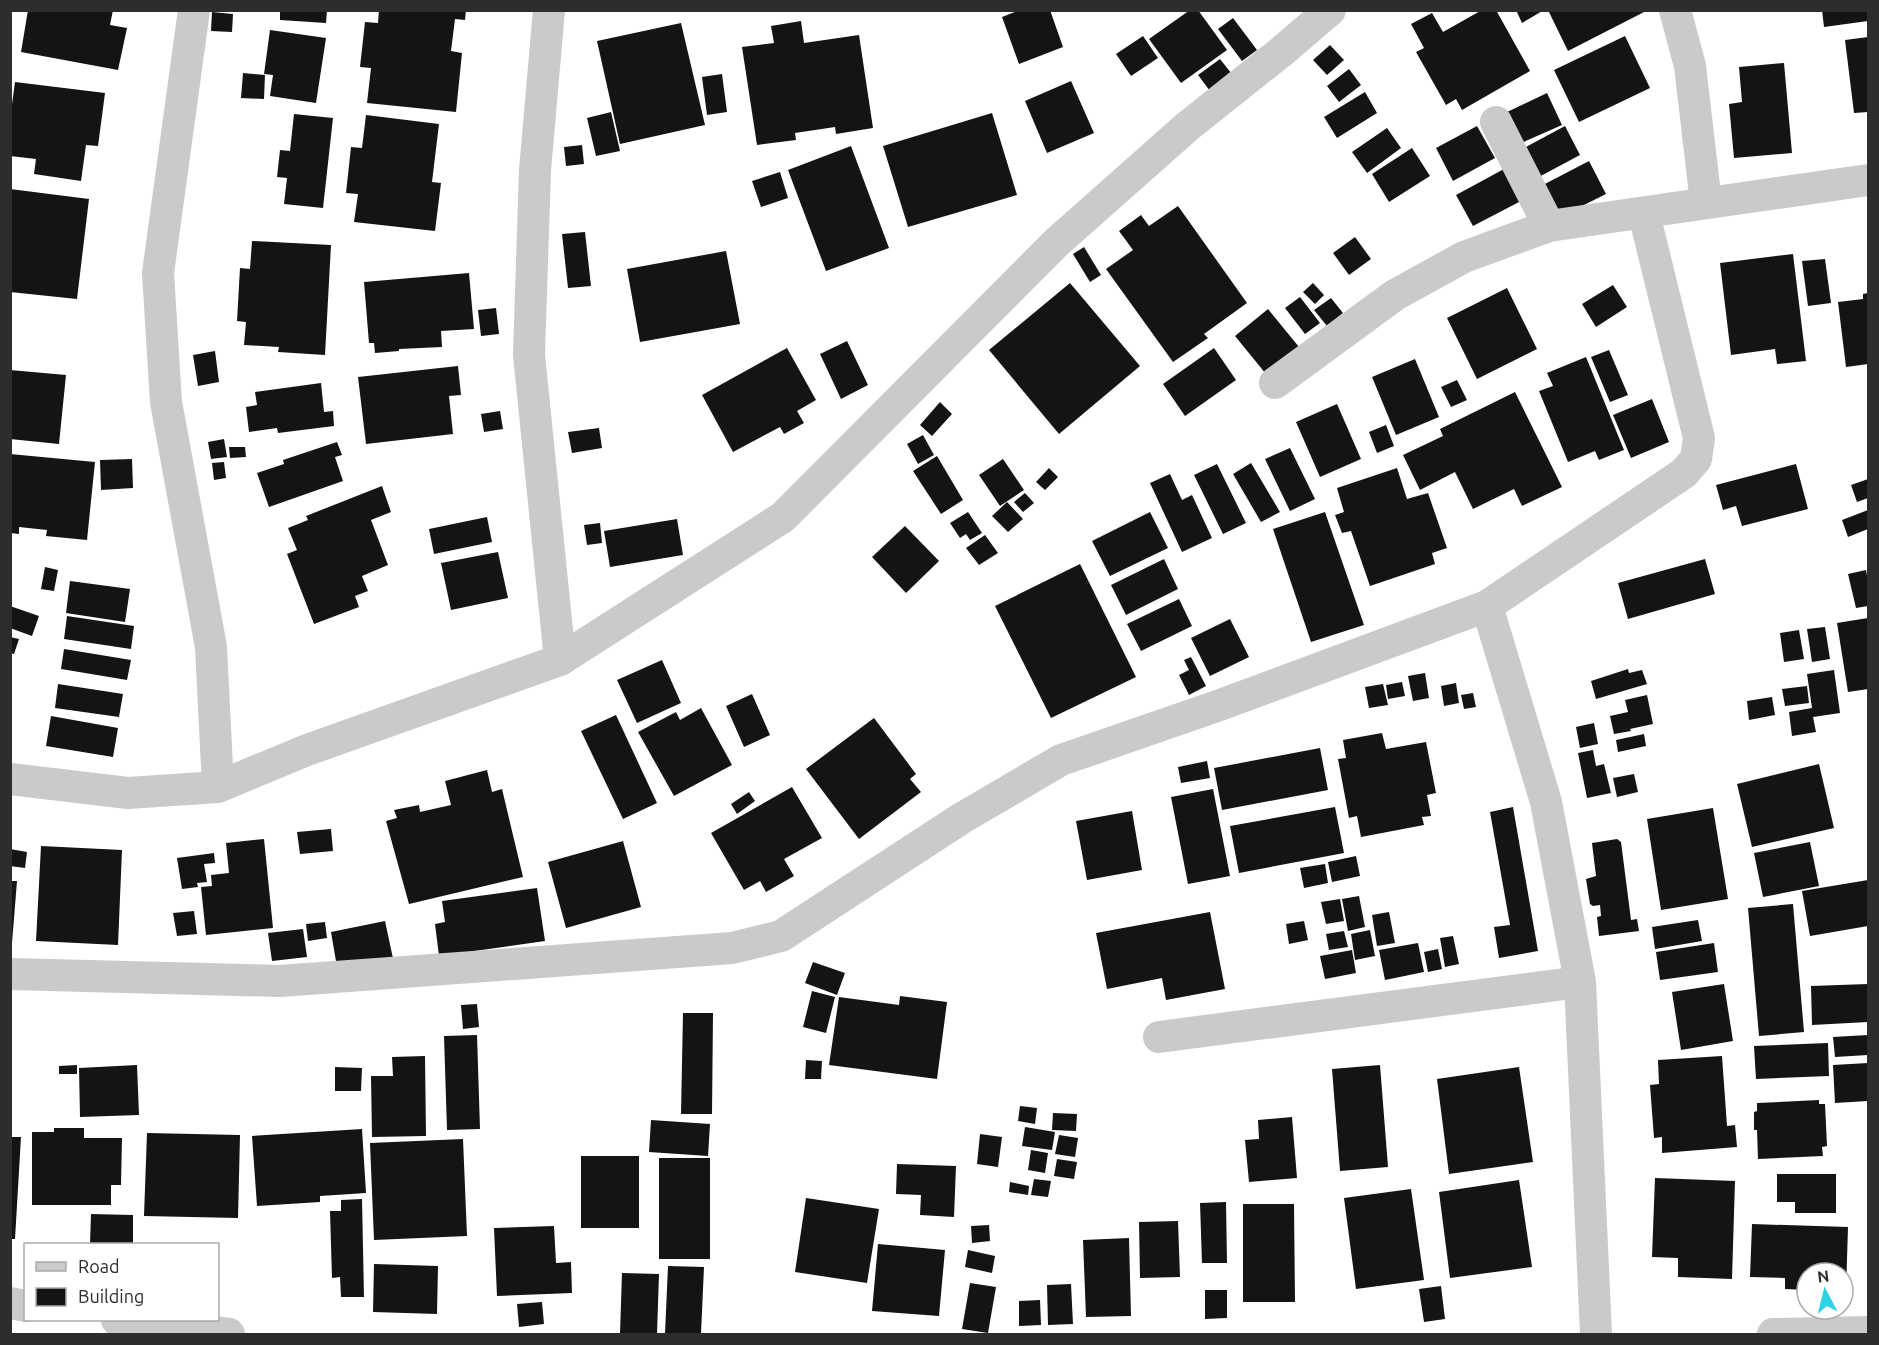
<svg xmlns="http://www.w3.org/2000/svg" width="1879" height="1345" font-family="Ubuntu,sans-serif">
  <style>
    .building { fill: #141414 }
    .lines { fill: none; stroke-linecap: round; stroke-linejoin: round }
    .minor { stroke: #cacaca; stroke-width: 32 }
  </style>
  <rect width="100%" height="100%" fill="#fff"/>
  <path class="building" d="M28 10H113L110 25 127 28 118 70 21 52Z
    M280 10H327L326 23 280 20Z
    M379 10H466L465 20 455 19 451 51 462 53 456 112 367 103 371 68 360 67 365 22 378 23Z
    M1020 10H1050L1063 47 1019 64 1002 17Z
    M1190 10H1198L1227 50 1181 83 1149 39Z
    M1482 10H1496L1530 71 1462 110 1456 99 1446 105 1416 52 1424 48 1411 24 1432 13 1443 32Z
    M1516 10H1544L1522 23Z
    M1548 10H1648L1568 51Z
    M1822 10H1868V21L1824 27Z
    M212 12 233 14 232 32 211 31Z
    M1233 18 1257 50 1242 61 1218 29Z
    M801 21 804 43 859 35 873 128 836 134 835 127 795 133 796 140 757 145 742 47 774 43 771 26Z
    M681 23 705 125 620 144 597 41Z
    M270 30 326 38 316 103 270 96 273 75 264 74Z
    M1143 36 1158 58 1131 76 1116 54Z
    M1625 36 1650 88 1579 122 1554 70Z
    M1868 37V112L1854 113 1845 40Z
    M1330 45 1344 60 1327 75 1313 60Z
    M1220 59 1235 78 1213 95 1198 75Z
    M1784 63 1792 153 1734 158 1729 104 1742 102 1739 67Z
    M1349 69 1361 85 1339 102 1327 86Z
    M243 73 265 75 264 99 241 98Z
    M722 74 727 112 707 115 702 77Z
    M1071 81 1094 133 1047 153 1025 101Z
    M15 82 105 93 98 146 86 145 81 181 34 174 36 159 10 156V119Z
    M1365 92 1377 113 1337 138 1324 117Z
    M1547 93 1562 125 1519 144 1505 113Z
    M611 112 620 151 596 156 587 118Z
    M992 113 1017 195 908 227 883 146Z
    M294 114 333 118 323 208 284 204 287 178 277 177 280 150 290 151Z
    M366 115 439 124 432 182 441 183 435 231 354 222 358 194 346 193 351 147 362 148Z
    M1477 126 1495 158 1453 181 1436 148Z
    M1565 126 1580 155 1537 178 1522 149Z
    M1387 128 1401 148 1367 173 1352 152Z
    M582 145 584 164 566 166 564 147Z
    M851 146 889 248 826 271 788 170Z
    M1412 148 1430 176 1389 202 1372 174Z
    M1589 161 1606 194 1558 218 1541 186Z
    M1504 169 1521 201 1473 226 1456 195Z
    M780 172 788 198 761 207 752 181Z
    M10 189 89 199 77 299 10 292Z
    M1178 206 1247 303 1204 334 1208 338 1173 362 1106 269 1133 250 1119 231 1141 215 1149 226Z
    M585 232 591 286 568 288 562 234Z
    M1355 237 1371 259 1349 275 1333 253Z
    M252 241 331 245 325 355 278 352 279 347 244 345 246 322 237 321 240 268 250 269Z
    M1084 247 1101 275 1090 282 1073 254Z
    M726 251 740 324 640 342 627 269Z
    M1793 254 1806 361 1777 364 1775 349 1731 355 1720 263Z
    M1825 259 1831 303 1808 306 1802 261Z
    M469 273 474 329 441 331 442 347 399 349V351L375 353 374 343H369L364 282Z
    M1070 283 1140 366 1059 434 989 350Z
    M1313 283 1324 295 1315 304 1303 292Z
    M1613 285 1627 307 1596 327 1582 304Z
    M1507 288 1537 349 1477 379 1447 318Z
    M1868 293V364L1846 367 1838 302 1863 299V294Z
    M1300 297 1320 323 1305 334 1285 308Z
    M1331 298 1343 313 1327 326 1314 310Z
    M496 308 499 334 481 336 478 310Z
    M1268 309 1299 347 1266 374 1235 336Z
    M847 341 868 385 841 399 820 354Z
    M787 348 816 400 797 411 804 423 784 434 780 427 733 452 702 395Z
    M1214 348 1236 380 1185 416 1163 384Z
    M1609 350 1628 395 1610 402 1591 357Z
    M215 351 219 382 198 386 193 355Z
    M1586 357 1624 450 1599 460 1595 451 1568 462 1539 391 1553 386 1547 373Z
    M1415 359 1439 417 1396 435 1372 377Z
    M458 366 461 395 449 396 453 434 366 444 358 377Z
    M10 370 66 375 59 444 10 439Z
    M1457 380 1467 400 1451 407 1441 387Z
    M321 383 324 412 333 411 334 426 278 433 277 428 249 432 246 407 257 405 255 392Z
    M1515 392 1562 487 1522 506 1514 489 1473 509 1455 472 1420 490 1403 455 1443 436 1440 429Z
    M1652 399 1669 442 1631 458 1613 415Z
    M940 402 952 414 932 436 920 425Z
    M1337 404 1361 459 1320 477 1296 422Z
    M500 411 503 429 484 432 481 414Z
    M1386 425 1394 446 1377 453 1369 432Z
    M599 428 602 448 572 453 568 432Z
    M923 435 934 455 918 464 907 444Z
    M224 439 227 457 211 459 208 442Z
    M337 442 342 455 335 457 343 481 269 507 257 473 284 464 283 460Z
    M229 447H245L246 457 230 458Z
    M1290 448 1315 499 1290 511 1265 459Z
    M10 454 95 462 87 540 46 536 47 530 19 527V534L10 533Z
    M937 456 963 500 941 514 913 471Z
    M132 459 133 488 101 490 100 460Z
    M1003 459 1024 490 1000 506 979 475Z
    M224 462 226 478 214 480 212 463Z
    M1251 463 1280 512 1261 522 1233 474Z
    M1217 464 1246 523 1223 534 1194 475Z
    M1796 464 1808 509 1742 526 1736 506 1723 510 1716 485Z
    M1049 468 1058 477 1045 490 1036 482Z
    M1397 468 1407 499 1428 493 1447 548 1432 553 1435 564 1370 586 1351 531 1342 533 1335 515 1344 512 1337 488Z
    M1170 474 1182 500 1192 495 1212 538 1182 552 1150 483Z
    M1868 479V498L1857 502 1851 485Z
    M382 486 391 512 371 520 388 565 362 576 368 591 355 596 359 607 314 624 287 554 297 550 288 528 308 520 306 516Z
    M1025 493 1034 503 1023 512 1014 502Z
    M1007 502 1023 519 1008 532 992 516Z
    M1868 510V529L1848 537 1842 520Z
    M968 512 982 533 970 540 966 534 960 538 950 523Z
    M1150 512 1168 548 1110 576 1092 541Z
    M1325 512 1364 625 1311 642 1273 529Z
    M487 517 492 542 434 554 429 529Z
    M677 519 683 555 610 567 604 531Z
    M600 523 602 543 587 545 584 525Z
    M905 526 939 561 906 593 872 557Z
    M985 535 998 553 979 565 966 548Z
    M498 552 508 598 451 610 441 563Z
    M1164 559 1178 589 1126 615 1111 585Z
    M1705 559 1715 594 1628 619 1618 583Z
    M1080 564 1136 677 1051 718 995 606Z
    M45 567 58 570 54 591 41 589Z
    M1866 570 1868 581V606L1856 608 1848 574Z
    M70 581 130 589 125 622 66 613Z
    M1179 599 1192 626 1141 651 1127 624Z
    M10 606 39 616 32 636 10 628Z
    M67 616 134 626 131 649 64 639Z
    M1868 618V689L1848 692 1837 623Z
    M1230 619 1249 657 1210 676 1191 638Z
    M1825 627 1830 659 1812 662 1807 629Z
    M1799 630 1804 659 1784 662 1780 633Z
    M10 637 19 639 14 654 10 653Z
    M64 649 131 660 127 680 61 669Z
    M1191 657 1206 686 1189 695 1179 675 1189 670 1184 660Z
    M662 660 681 703 637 723 617 680Z
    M1628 669 1629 673 1642 670 1647 684 1596 699 1591 681Z
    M1834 670 1840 713 1813 717 1816 732 1792 736 1789 712 1812 708 1807 674Z
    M1425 673 1429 698 1413 701 1408 676Z
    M1402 682 1405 696 1388 699 1386 685Z
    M1456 683 1459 703 1444 706 1441 686Z
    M58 684 123 694 119 717 55 708Z
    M1383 684 1388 705 1369 708 1365 687Z
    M1807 686 1809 703 1785 706 1782 689Z
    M1473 693 1476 707 1464 709 1461 695Z
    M752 694 770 735 744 747 726 706Z
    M1647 695 1653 724 1630 729 1631 731 1614 734 1610 716 1628 712 1625 700Z
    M1772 697 1775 715 1749 720 1747 701Z
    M701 708 732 765 674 796 638 732 676 712 680 720Z
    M616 715 657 803 623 819 581 731Z
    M51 716 118 728 113 757 46 746Z
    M874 718 916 774 910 779 921 792 859 839 806 769Z
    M1594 723 1598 744 1580 748 1576 727Z
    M1382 733 1386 749 1426 742 1436 793 1427 795 1431 816 1422 817 1424 825 1361 837 1357 816 1349 818 1338 759 1346 758 1343 740Z
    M1644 734 1646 746 1618 752 1616 740Z
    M1320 748 1328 790 1222 810 1214 768Z
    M1593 750 1596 766 1604 764 1611 793 1587 798 1578 753Z
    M1207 761 1210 778 1181 783 1178 767Z
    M1819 764 1834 828 1752 847 1737 784Z
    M487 770 492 792 502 789 523 877 409 904 386 821 397 818 394 810 419 805 420 812 451 805 445 781Z
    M1634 774 1638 792 1617 797 1613 778Z
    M792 787 822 838 784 859 794 876 766 892 760 881 744 890 711 833Z
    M1213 789 1230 876 1188 884 1171 797Z
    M749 792 755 801 737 814 731 804Z
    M1335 807 1344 853 1239 873 1230 826Z
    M1513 807 1538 951 1499 958 1494 927 1510 925 1490 812Z
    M1713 808 1728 899 1661 910 1647 819Z
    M1132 811 1142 870 1087 880 1076 821Z
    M331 829 333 851 300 854 297 832Z
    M264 839 273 928 206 935 201 887 212 886 211 875 229 873 226 843Z
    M1617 839 1621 842 1631 920 1637 919 1639 931 1599 936 1597 917 1601 916 1600 905 1593 906 1590 904 1586 879 1596 876 1592 843Z
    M623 841 641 907 566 928 548 862Z
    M1810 842 1819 886 1763 897 1754 853Z
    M41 846 122 850 118 945 36 941Z
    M10 849 27 852 25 868 10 866Z
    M214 853 215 863 204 864 207 882 197 883 198 887 182 889 177 858Z
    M1356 856 1360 876 1332 882 1328 862Z
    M1325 864 1328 883 1304 888 1300 868Z
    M1868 880V926L1810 936 1802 891Z
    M10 881H17L12 943H10Z
    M537 888 545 941 439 956 435 924 445 922 442 901Z
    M1359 896 1365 927 1348 931 1342 899Z
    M1340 899 1344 921 1326 924 1321 902Z
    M1793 904 1804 1032 1759 1036 1748 908Z
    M194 911 197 934 177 936 173 913Z
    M1210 912 1225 989 1166 1000 1162 978 1107 989 1096 933Z
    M1389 912 1395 943 1377 946 1372 915Z
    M1698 920 1702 941 1655 949 1652 927Z
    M385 921 394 963 338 973 331 932Z
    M1304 921 1308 940 1289 944 1286 924Z
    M325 922 327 938 308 941 306 924Z
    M303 929 307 957 272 961 268 933Z
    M1370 930 1375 956 1355 960 1351 934Z
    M1344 931 1348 947 1329 950 1326 934Z
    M1453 936 1459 964 1445 967 1440 938Z
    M1418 943 1424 972 1385 980 1379 950Z
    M1714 943 1718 972 1660 980 1656 952Z
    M1438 949 1442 969 1428 972 1424 952Z
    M1352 950 1356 973 1325 979 1320 956Z
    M813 962 845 973 837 995 805 983Z
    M1724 984 1733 1041 1681 1050 1672 992Z
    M1868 984V1022L1812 1025 1811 986Z
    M812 991 835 997 826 1033 803 1027Z
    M900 996 947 1002 937 1079 829 1065 839 997 899 1005Z
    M477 1004 479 1027 463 1029 461 1005Z
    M683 1013H713L712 1114H681Z
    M477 1035 480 1129 447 1130 444 1036Z
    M1868 1035V1055L1835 1057 1833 1037Z
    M1828 1043 1829 1076 1756 1079 1754 1046Z
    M425 1056 426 1136 372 1137 371 1076H393L392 1057Z
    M1722 1056 1727 1126 1735 1125 1737 1147 1662 1153V1137L1654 1138 1650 1085 1659 1084 1658 1060Z
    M806 1060 822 1061 821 1079H805Z
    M1868 1063V1101L1835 1103 1833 1065Z
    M77 1065V1074H59V1066Z
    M137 1065 139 1115 80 1117 79 1068Z
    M1380 1065 1388 1167 1340 1171 1332 1069Z
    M335 1067 362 1068 361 1091H335Z
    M1519 1067 1533 1162 1449 1174 1437 1079Z
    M1819 1100V1104H1825L1827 1146 1822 1147 1823 1156 1758 1159 1757 1130H1754V1112L1757 1111V1103Z
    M1020 1106 1037 1108 1035 1124 1018 1121Z
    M1053 1113 1077 1114 1076 1131 1052 1130Z
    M1292 1117 1297 1178 1249 1182 1245 1140 1259 1139 1258 1120Z
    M651 1120 710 1124 708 1156 649 1152Z
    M1025 1127 1055 1132 1052 1150 1022 1146Z
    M54 1128H84V1138H122L121 1185H111V1205H32V1132H54Z
    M362 1129 366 1193 320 1196V1202L257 1206 252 1136Z
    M147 1133 240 1135 238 1218 144 1216Z
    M980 1134 1002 1137 998 1167 977 1164Z
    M1059 1135 1078 1138 1075 1157 1055 1154Z
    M10 1137H21L15 1239H10Z
    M463 1139 467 1236 374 1240 370 1143Z
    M1031 1150 1048 1153 1045 1173 1028 1170Z
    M581 1156H639V1228H581Z
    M659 1158H710V1259H659Z
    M1057 1159 1077 1162 1074 1179 1054 1176Z
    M897 1164 956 1166 954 1217 920 1215 921 1195 896 1194Z
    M1777 1174H1836V1213H1795V1202H1777Z
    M1655 1178 1735 1181 1732 1279 1678 1277V1258L1652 1257Z
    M1034 1179 1051 1181 1048 1197 1031 1195Z
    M1519 1180 1532 1267 1450 1278 1439 1192Z
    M1010 1182 1029 1186 1028 1195 1009 1192Z
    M1411 1189 1424 1280 1356 1289 1344 1198Z
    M806 1198 879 1209 867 1283 795 1272Z
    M362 1199 364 1297H341L340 1277 332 1278 330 1211H341V1200Z
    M1226 1202 1227 1263H1202L1200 1203Z
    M1243 1204H1294L1295 1302H1243Z
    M91 1214 133 1215V1244H90Z
    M1178 1221 1180 1277 1140 1278 1139 1222Z
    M1752 1224 1848 1227 1846 1292H1843V1273H1807V1290L1785 1289V1278L1750 1277Z
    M989 1225 990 1241 972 1243 971 1226Z
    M554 1226 556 1263 571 1262 572 1293 497 1296 494 1228Z
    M1129 1238 1131 1316 1086 1317 1083 1240Z
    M878 1244 945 1250 939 1316 872 1311Z
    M968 1250 995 1256 992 1273 965 1267Z
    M374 1264 438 1266 437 1314 373 1312Z
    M668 1266 704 1267 701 1334H665Z
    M622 1273 659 1274 657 1334H620Z
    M970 1283 996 1287 988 1333 962 1329Z
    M1071 1284 1073 1324 1048 1325 1047 1285Z
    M1441 1286 1445 1319 1424 1322 1419 1289Z
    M1205 1290H1227V1318L1205 1319Z
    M1040 1300 1041 1325 1019 1326V1301Z
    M542 1302 544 1324 519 1327 517 1304Z"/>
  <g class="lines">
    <path class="minor" d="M194 10 158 273 166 402 211 647 218 787
      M549 10 535 170 529 355 560 660
      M1675 10 1690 66 1706 203
      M1496 122 1549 226
      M1275 383 1395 295 1464 257 1549 226 1868 180
      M10 779 128 793 218 787 307 750 560 660 783 517 1057 242 1188 126 1281 52 1330 10
      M10 974 280 981 732 948 781 936 962 818 1061 760 1220 705 1487 606
      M1159 1037 1580 982
      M10 1303 26 1306
      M117 1320 229 1334
      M1596 1334 1580 982 1546 802 1487 606 1684 473 1696 459 1699 438 1644 214
      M1773 1334 1868 1332"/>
  </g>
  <rect width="1879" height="1345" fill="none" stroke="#2d2d2d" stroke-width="24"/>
  <rect x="24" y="1243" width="195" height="78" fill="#ffffff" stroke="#ababab" stroke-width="1.5"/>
  <rect x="36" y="1262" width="30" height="9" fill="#cacaca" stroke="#ababab" stroke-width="1.5"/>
  <text x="78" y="1273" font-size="18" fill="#2d2d2d">Road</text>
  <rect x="36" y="1288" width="30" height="18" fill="#141414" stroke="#ababab" stroke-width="1.5"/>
  <text x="78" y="1303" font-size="18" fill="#2d2d2d">Building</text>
  <g transform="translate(1825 1291) rotate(353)"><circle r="28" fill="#ffffff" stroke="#ababab" stroke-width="1.5"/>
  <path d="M0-4.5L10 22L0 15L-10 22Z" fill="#2ed3e5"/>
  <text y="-9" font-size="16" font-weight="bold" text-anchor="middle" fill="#2d2d2d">N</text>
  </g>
</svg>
